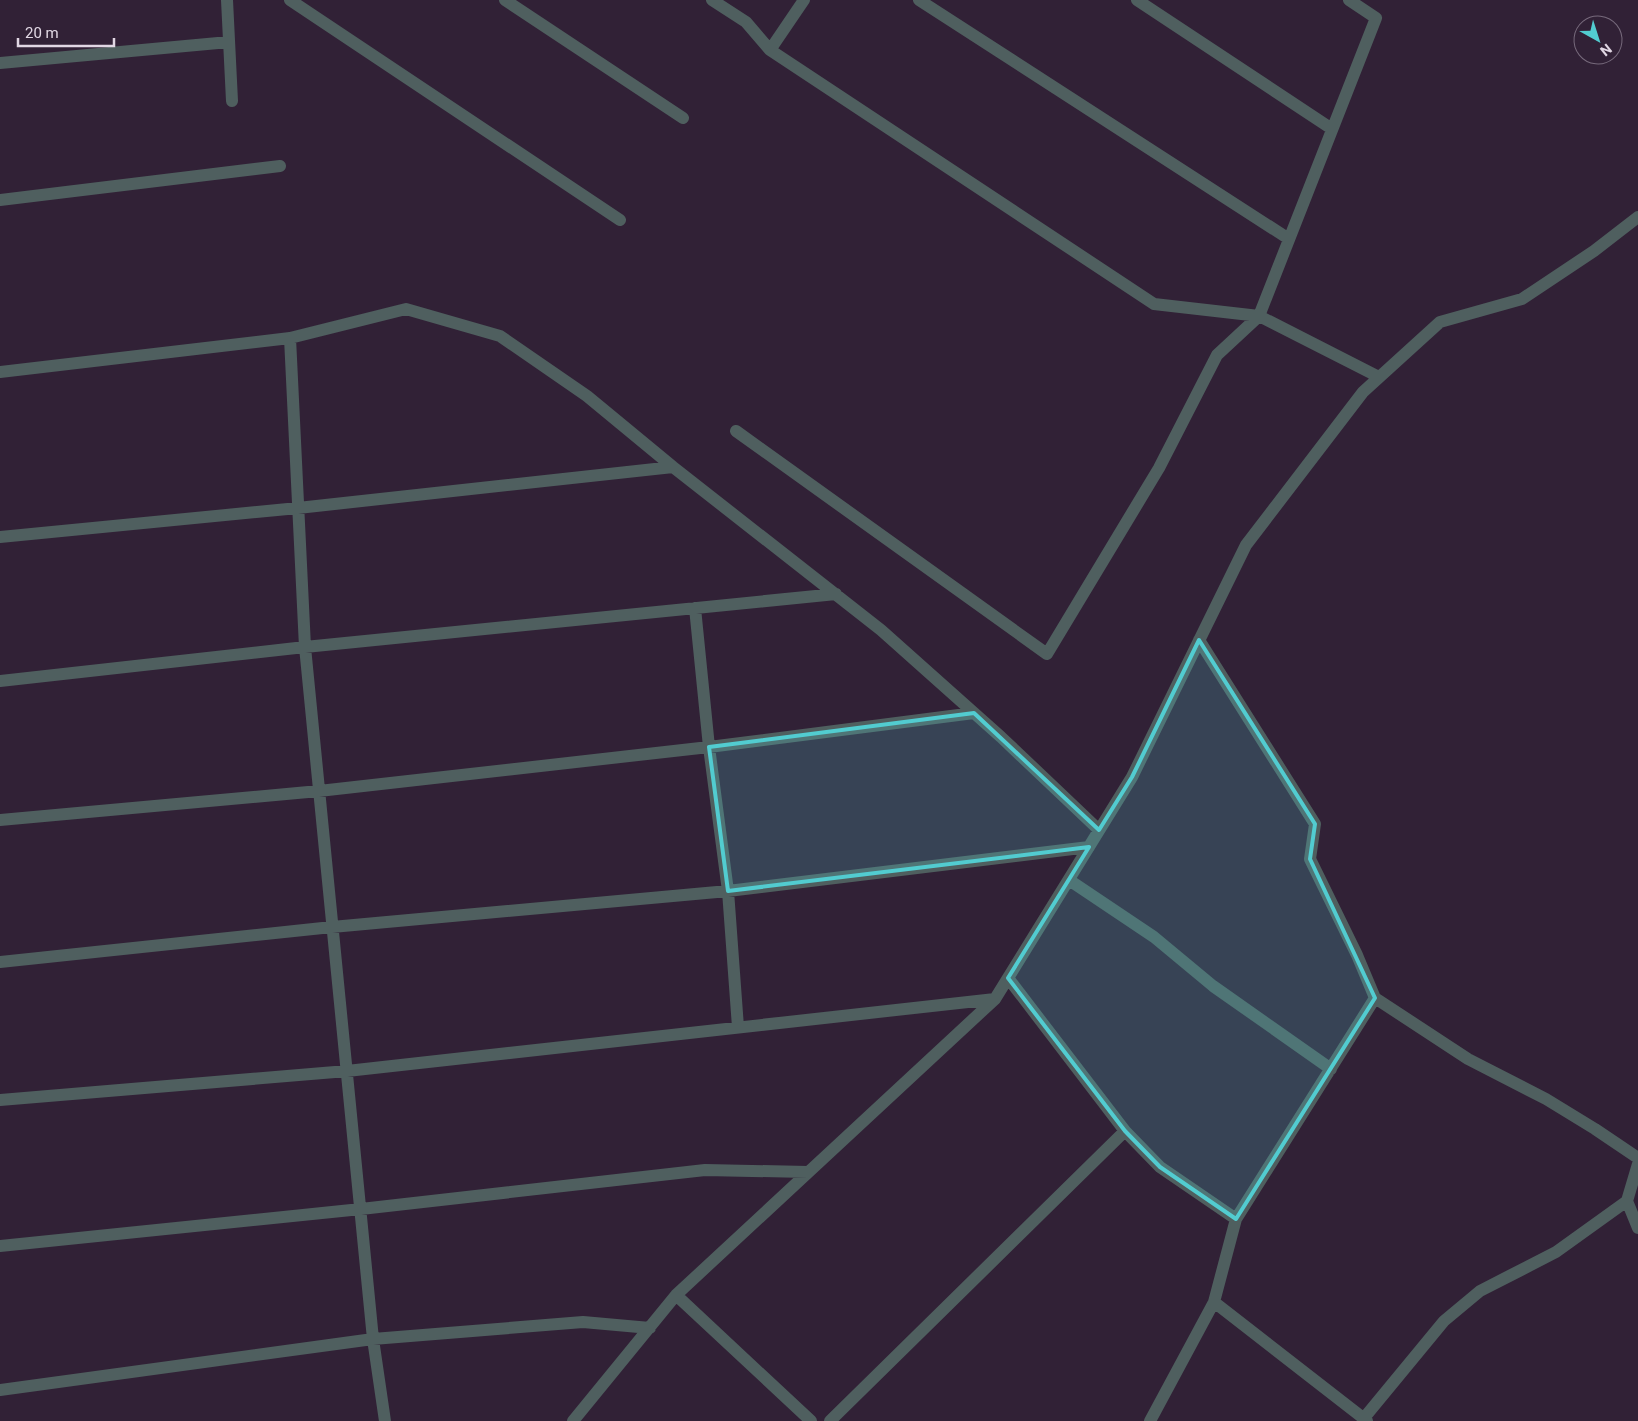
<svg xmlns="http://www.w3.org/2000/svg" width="1638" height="1421" font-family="Roboto,sans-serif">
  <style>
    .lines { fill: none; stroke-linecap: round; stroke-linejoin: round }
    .minor { stroke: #4f5f5f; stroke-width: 12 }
    .marked { fill: #52ccd0; fill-opacity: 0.2; stroke: #52ccd0; stroke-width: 4; stroke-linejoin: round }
  </style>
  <rect width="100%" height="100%" fill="#312136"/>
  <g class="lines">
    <path class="minor" d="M227 0 232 101
      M290 0 620 220
      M505 0 683 118
      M712 0 746 22 770 50 1154 304 1259 316 1379 377
      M919 0 1289 239
      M1137 0 1332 129
      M770 50 804 0
      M0 63 229 42
      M0 200 280 166
      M290 338 305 647 373 1339 385 1421
      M0 372 290 338 406 309 500 336 587 396 673 467 881 630 1001 737 1099 830
      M736 431 1047 654 1159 468 1217 355 1259 316 1376 18 1349 0
      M0 537 298 508 673 467
      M695 608 709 747 728 891 738 1027
      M1199 640 1315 824 1310 859 1357 955 1375 998 1468 1059 1546 1099 1595 1129 1638 1158
      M0 681 305 647 836 594
      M0 820 319 791 709 747 974 713
      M1069 880 1154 937 1213 986 1331 1069
      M0 962 332 927 728 891 1089 847
      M1008 978 1125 1131 1160 1167 1236 1219
      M0 1100 347 1071 995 999
      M1638 1164 1627 1201 1638 1228
      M0 1246 361 1209 705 1170 808 1172
      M676 1295 811 1421
      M1214 1302 1367 1421
      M0 1390 373 1339 583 1322 650 1328
      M1364 1418 1444 1321 1480 1291 1556 1252 1627 1201
      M573 1421 676 1295 995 999 1132 777 1246 545 1363 392 1440 322 1522 299 1594 251 1638 217
      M830 1421 1125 1131
      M1150 1421 1214 1302 1236 1219 1375 998"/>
  </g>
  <path class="marked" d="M1199 640 1315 824 1310 859 1375 998 1236 1219 1160 1167 1125 1131 1008 978 1089 847 728 891 709 747 974 713 1099 830 1132 777Z"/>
  <g transform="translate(1598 40) rotate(141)"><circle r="24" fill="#312136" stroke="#776a7c"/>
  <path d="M0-4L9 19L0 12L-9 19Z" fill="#52ccd0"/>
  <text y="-8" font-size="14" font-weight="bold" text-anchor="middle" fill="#e1d7e4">N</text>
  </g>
  <path d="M18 38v8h96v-8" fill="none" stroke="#e1d7e4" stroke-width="2.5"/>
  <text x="25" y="38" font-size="15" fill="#e1d7e4" stroke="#312136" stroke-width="4" paint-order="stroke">20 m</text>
</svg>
